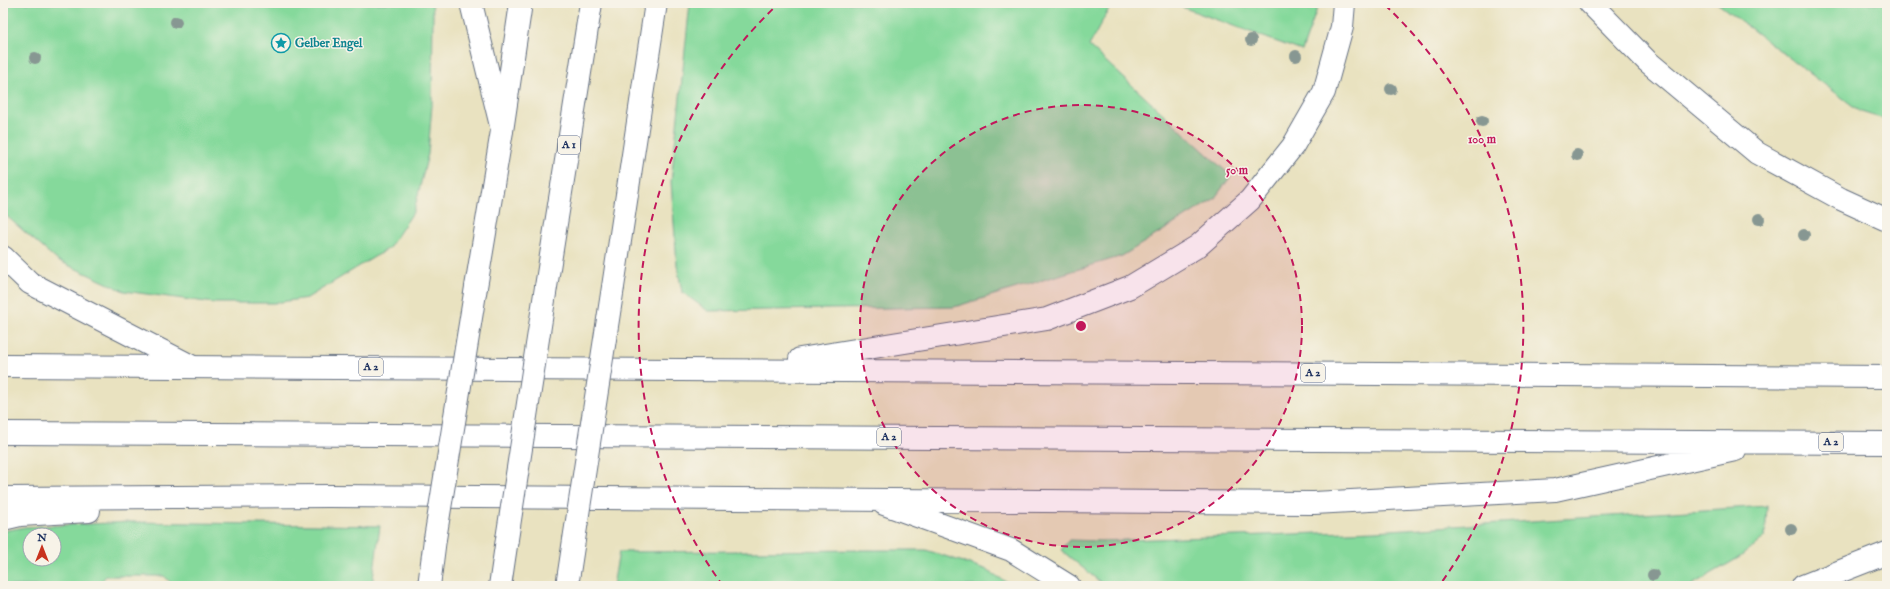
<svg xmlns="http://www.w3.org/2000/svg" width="1890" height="589" font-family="'IM FELL English',serif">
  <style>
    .green { fill: #85d99b; stroke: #50847c; fill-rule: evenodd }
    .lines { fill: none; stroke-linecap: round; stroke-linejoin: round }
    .minor-casing { stroke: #636e80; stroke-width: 24 }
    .highway-casing { stroke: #636e80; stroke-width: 24 }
    .minor { stroke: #fff; stroke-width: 22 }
    .highway { stroke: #fff; stroke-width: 22 }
    .highway-bridge-casing { stroke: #636e80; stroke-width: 24; stroke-linecap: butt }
    .highway-bridge { stroke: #fff; stroke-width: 22 }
    .tree { fill: #879792 }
    .ring { fill: none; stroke: #c2185b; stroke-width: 2; stroke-dasharray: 7 5 }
    .labels { text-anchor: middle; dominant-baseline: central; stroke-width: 3; stroke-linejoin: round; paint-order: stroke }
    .shield { fill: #f7f3e8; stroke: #5d6a87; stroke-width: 1 }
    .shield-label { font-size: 11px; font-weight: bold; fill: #1b2f5e }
    .culture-label { font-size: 12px; font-weight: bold; fill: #0d838f; stroke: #f7f3e8; text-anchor: start }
    .centre { fill: #c2185b; stroke: #f7f3e8; stroke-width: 2 }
    .ring-label { font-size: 12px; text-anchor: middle; font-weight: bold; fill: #c2185b; stroke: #f7f3e8; stroke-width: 3; stroke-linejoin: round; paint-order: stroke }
  </style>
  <rect width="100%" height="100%" fill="#f7f3e8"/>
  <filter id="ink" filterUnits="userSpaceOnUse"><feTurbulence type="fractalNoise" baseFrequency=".025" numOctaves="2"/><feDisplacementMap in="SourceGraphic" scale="8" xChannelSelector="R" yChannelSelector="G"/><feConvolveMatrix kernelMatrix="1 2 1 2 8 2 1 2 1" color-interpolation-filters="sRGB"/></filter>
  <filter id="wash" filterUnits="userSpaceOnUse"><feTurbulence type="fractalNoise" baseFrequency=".012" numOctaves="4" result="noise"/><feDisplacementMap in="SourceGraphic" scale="16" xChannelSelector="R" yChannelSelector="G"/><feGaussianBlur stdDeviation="0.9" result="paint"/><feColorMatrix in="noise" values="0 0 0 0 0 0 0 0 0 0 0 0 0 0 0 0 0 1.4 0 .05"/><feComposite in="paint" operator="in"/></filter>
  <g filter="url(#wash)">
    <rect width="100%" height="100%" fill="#e9e2c0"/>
    <path class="green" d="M3 3H432L433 13 432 105 428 154 414 211 389 248 307 298 274 303H214L124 291 57 260 3 213Z
      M690 3H1112L1089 46 1231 176 1214 199 1122 256 954 307 708 311 682 292 677 265 671 182Z
      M1171 3H1319L1302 51Z
      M1717 3H1887V120L1861 112Z
      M1767 506 1765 537 1740 557 1690 586H1105L1061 550 1069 540 1100 541 1375 531Z
      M131 522 380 526 372 586H172L170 582 164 576H106L97 586H3V531L25 527ZM30 535H54V559H30Z
      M868 550H926L985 569 1013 586H613L619 552Z"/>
  </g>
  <g filter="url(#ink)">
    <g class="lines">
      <g class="minor-casing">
        <path id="minor" d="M471 3 502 130
          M3 257 30 283 191 366"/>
      </g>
      <g class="highway-casing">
        <path id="highway" d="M1590 3 1647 61 1757 153 1841 199 1887 220
          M476 287 502 131 521 3
          M546 287 591 3
          M613 287 656 3
          M800 359 1047 319 1130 287 1198 246 1250 200 1293 146 1324 92 1342 27 1344 3
          M3 366 1887 377
          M3 433 1887 443
          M3 498 329 496 1314 503 1555 490 1735 450
          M884 504 1011 550 1069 586
          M3 519 20 515 89 511
          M429 586 435 539
          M500 586 507 539
          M567 586 574 540
          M1803 586 1887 553"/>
      </g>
      <use href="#minor" class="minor"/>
      <use href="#highway" class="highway"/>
      <g class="highway-bridge-casing">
        <path id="highway-bridge" d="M435 539 476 287
          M507 539 546 287
          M574 540 613 287"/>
      </g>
      <use href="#highway-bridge" class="highway-bridge"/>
    </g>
    <g class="tree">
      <circle cx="176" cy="22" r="6"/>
      <circle cx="1251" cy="40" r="6"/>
      <circle cx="1296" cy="56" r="6"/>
      <circle cx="35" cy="58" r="6"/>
      <circle cx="1391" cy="89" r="6"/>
      <circle cx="1482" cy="121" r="6"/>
      <circle cx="1577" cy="155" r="6"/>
      <circle cx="1759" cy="219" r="6"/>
      <circle cx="1804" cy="235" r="6"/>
      <circle cx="1791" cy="529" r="6"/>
      <circle cx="1653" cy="575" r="6"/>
    </g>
  </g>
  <circle cx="1081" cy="326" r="221" fill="#c2185b" fill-opacity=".12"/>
  <g class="ring">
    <circle cx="1081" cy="326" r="221"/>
    <path d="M723 586A442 442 0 0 1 777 5M1385 5A442 442 0 0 1 1439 586"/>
  </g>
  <defs>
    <g id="sight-ring" transform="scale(1)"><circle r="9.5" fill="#f7f3e8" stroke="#0f9aa8" stroke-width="1.5"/><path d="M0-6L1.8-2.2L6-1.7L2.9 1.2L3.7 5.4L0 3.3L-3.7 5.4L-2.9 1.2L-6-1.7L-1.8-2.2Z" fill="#0f9aa8"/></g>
  </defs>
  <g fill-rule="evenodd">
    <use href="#sight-ring" x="281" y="43"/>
  </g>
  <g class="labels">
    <g class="shield">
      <rect x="558" y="136" width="22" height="18" rx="3"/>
      <rect x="359" y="358" width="24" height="18" rx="3"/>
      <rect x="1301" y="364" width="24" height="18" rx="3"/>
      <rect x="877" y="428" width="24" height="18" rx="3"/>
      <rect x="1819" y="433" width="24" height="18" rx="3"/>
    </g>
    <g class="shield-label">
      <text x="569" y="145">A 1</text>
      <text x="371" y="367">A 2</text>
      <text x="1313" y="373">A 2</text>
      <text x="889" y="437">A 2</text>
      <text x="1831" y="442">A 2</text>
    </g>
    <g class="culture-label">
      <text x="295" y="43">Gelber Engel</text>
    </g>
  </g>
  <circle cx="1081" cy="326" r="6" class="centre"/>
  <g class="ring-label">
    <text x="1482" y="143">100 m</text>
    <text x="1237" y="174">50 m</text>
  </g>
  <rect width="1890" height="589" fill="none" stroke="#f7f3e8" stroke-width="16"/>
  <g transform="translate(42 547)"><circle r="19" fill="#f7f3e8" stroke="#9fa5b1"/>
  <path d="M0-3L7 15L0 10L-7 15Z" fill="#c8321e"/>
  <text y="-6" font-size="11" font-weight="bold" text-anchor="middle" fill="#1b2f5e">N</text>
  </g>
</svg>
